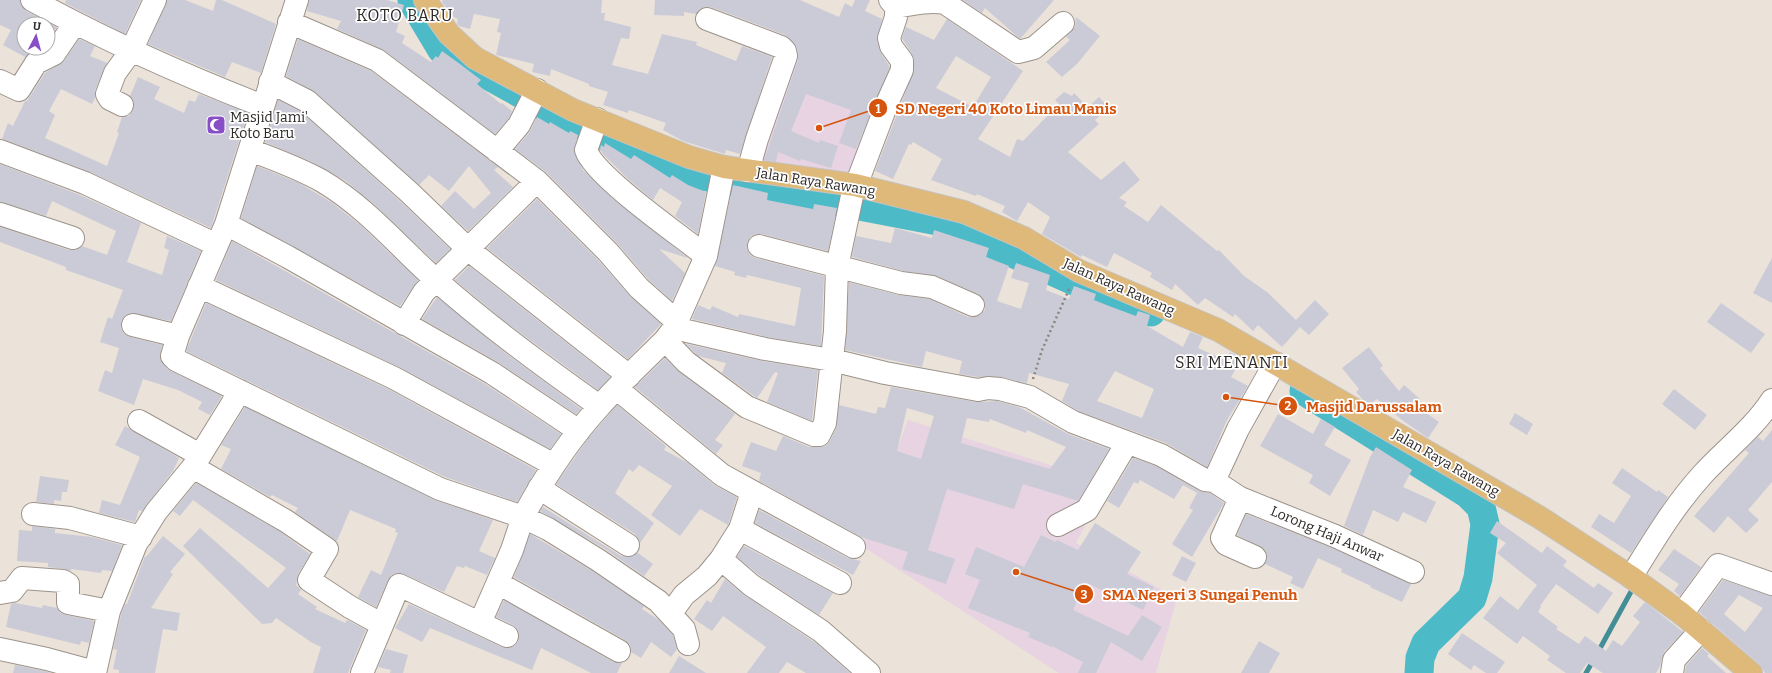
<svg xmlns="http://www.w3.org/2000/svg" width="1772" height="673" font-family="Bitter,serif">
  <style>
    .education { fill: #e7d3e1 }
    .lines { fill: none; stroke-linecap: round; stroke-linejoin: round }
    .stream { stroke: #428e96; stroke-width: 5 }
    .river { stroke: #4cbac7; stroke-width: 29 }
    .building { fill: #cbcbd7; fill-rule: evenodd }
    .minor-casing { stroke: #9c938b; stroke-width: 24 }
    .major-casing { stroke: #c4c3c2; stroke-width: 24 }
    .path { stroke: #8a847e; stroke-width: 2.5; stroke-dasharray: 2 3; stroke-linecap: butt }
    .minor { stroke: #fff; stroke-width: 22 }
    .major { stroke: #deb979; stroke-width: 22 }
    .labels { text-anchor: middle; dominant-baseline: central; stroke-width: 3.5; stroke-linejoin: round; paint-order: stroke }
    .poi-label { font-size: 14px; fill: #2c2825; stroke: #fff; text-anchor: start }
    .street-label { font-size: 14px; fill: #2c2825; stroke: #fff }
    .quarter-label { font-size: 16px; letter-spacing: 1px; fill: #2c2825; stroke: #fff }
    .leader { fill: none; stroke: #d5540e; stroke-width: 1.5 }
    .callout-dot { fill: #d5540e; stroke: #fff; stroke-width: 1.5 }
    .mark-label { font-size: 12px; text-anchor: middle; font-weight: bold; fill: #fff }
    .callout-label { font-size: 15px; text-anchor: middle; font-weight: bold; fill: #d5540e; stroke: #fff; stroke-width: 3.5; stroke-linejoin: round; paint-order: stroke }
  </style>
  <rect width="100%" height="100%" fill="#ebe2d9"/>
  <path class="education" d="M791 60 886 96 855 177 752 161Z
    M908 420 1107 483 1076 543 1177 598 1156 673H1059L862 546Z"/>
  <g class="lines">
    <path class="stream" d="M1598 652 1633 588
      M1586 673 1594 659"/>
    <path class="river" d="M412 0 442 50 576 124
      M600 134 687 173 943 222 1092 289 1151 312
      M1304 391 1468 494 1481 507 1485 524 1478 578 1472 598 1426 643 1420 658 1419 673"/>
  </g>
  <path class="building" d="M0 0H20L21 6 26 11 57 27 48 41V24H24V48H38L25 57 3 45 11 30 0 25Z
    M66 0H141L125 34 65 3Z
    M167 0H185L213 11 216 0H222L276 24 261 73 232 62 225 77 148 44Z
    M309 0H387L404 5 396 32 405 36 402 43 431 62 436 56 438 58 442 51 460 64 481 80 477 84 501 104 502 103 512 111 509 118 495 134 384 50 337 29 341 21 307 11Z
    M443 0H602L601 13H605L604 20 631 27 629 39 621 38 612 65 648 74 662 34 697 42 696 45 736 61 742 46 772 57 740 154 726 150 725 154 683 141 663 130 666 123 629 110 628 113 603 105 608 92 589 86V84L551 69 550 76 532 72 534 64 496 55 501 33 497 32 500 19 474 14 470 29 459 26 457 24 458 19 452 16 442 2Z
    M655 0H800L839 17 845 3 852 7 855 0H870L865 11 882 19 877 41 881 53 890 67 856 149 839 143 851 110 806 94 791 131 819 143 820 140 838 146 831 168 801 159 800 161 778 152 776 162 764 160 798 60 797 49 794 43 785 35 711 7H705L699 9 696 14 684 12V16L654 15Z
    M963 0H1054L1020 39 985 8 982 13Z
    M1076 17 1100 36 1077 64 1062 77 1046 62 1070 40 1066 37 1075 27Z
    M947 19 1023 71 978 139 1010 157 1017 139 1023 141 1059 104 1055 100 1064 92 1072 96 1074 93 1088 107 1099 97 1109 108 1095 120 1099 124 1068 152 1101 180 1124 161 1140 180 1119 198 1127 202 1124 206 1148 222 1161 205 1217 251 1219 250 1244 276 1267 292 1296 320 1315 300 1329 314 1309 335 1300 327 1282 347 1258 325 1253 331 1235 314 1233 317 1205 298 1198 305 1175 284 1172 290 1150 277 1152 273 1114 253 1107 267 1082 255 1081 257 1042 234 1050 217 1028 202 1017 221 1002 212 1005 206 977 194 976 196 931 180 942 159 913 142 911 145 909 144 893 179 875 171 914 70 912 54 902 38 906 27 934 40ZM956 56 991 77 973 107 936 88Z
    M79 39 95 46 90 56 107 63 95 90V98L92 104 61 89 49 111 55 115 45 138 107 166 119 133 117 132 122 117 129 116 133 110 134 104 130 96 138 77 160 87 154 99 184 113 189 100 195 102 199 94 248 113 211 228 90 172 2 139 8 123 13 126 25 101H27L45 73 64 61Z
    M298 39 371 71 498 167 494 170 513 187 468 231 441 206 455 191 474 209 491 193 469 166 449 191 429 175 419 185 315 92 286 76Z
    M278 100 300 111 401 202 450 249 436 263 376 206 346 181 310 161 265 142Z
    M537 117 549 124 550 122 569 133 570 131 578 135 574 151 583 170 613 199 688 258 659 249 685 273 672 301 648 279 617 243 546 172 515 149 529 133Z
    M605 143 631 159 634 155 670 178 672 175 688 185 706 192 698 234 675 216 682 202 660 188 653 200 629 180 603 154 600 149 601 145 604 147Z
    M0 164 80 195 141 223 127 262 162 275 169 250 164 248 167 236 201 251 171 321 130 313 124 317 121 322V328L124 334 130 337 162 345 160 359 167 369 222 396 210 415 198 409 202 402 178 390 143 379 134 405 98 391 105 370 112 373 119 348 100 342 108 317 112 319 123 290 66 270V267L0 242V227L69 250H76L82 246 107 255 116 231 52 201 46 216 0 202Z
    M257 166 299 183 331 202 359 224 418 280 400 306 241 218Z
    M733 185 768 193 767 200 813 209 814 204 837 208 828 251 762 234H756L750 237 747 243V249L750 255 755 258 824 276 821 346 767 337 692 319 698 305 710 310 712 306 738 317 739 314 795 326 801 288 747 275 746 278 734 275 735 272 715 266Z
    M537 199 599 261 630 296 661 324 628 359 487 248Z
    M895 228 932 238 934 230 989 248 986 257 1009 266 997 301 1021 309 1029 283 1011 278 1016 263 1050 275 1046 290 1069 299 1074 286 1096 294 1094 300 1109 306 1136 316 1138 311 1150 315 1147 326 1183 347 1190 332 1203 337 1198 348 1225 360 1230 352 1242 358 1231 377 1248 386 1227 420 1207 467 1166 443 1078 411 1062 401 1069 384 1029 373 1027 383 1001 377H978L959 374 962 361 926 351 922 367 845 350 849 282 898 295 929 299 968 317H974L980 315 985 310V303L983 298 978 294 937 276 903 271 852 257 856 236 891 243ZM1115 371 1154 389 1142 418 1097 401Z
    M232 241 485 384 561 434 550 449 399 367 216 280Z
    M1772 258V303L1753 293Z
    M469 266 610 377 598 390 503 320 455 280Z
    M437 297 508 355 581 409 576 414 498 362 422 319Z
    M206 303 388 389 536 470 517 502 445 477 186 351Z
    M1721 303 1765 334 1751 353 1707 322Z
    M686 344 762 361 818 370 812 421 767 402 778 373 775 372 757 398 722 373 726 363 698 356Z
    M1369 347 1383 366 1380 368 1399 391 1404 385 1420 399 1415 405 1439 422 1428 438 1402 420 1377 399 1370 404 1363 400 1356 392 1359 389 1342 368Z
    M665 358 679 372 735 414 715 440 723 445 716 454 635 387Z
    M891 387 976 402 998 401 1021 408 1068 434 1109 449 1078 501 1023 484 1014 509 947 489 928 550 955 559 946 584 902 569 908 552 861 537 759 481 761 473 742 466 751 442 776 451 783 436 809 447 825 446 830 441 836 428 839 405 876 414 878 407 885 408ZM907 408 934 416 921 459 897 451ZM967 418 989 422 990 419 1026 433 1027 430 1066 447 1050 469 961 443Z
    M1674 389 1707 415 1695 430 1662 404Z
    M617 405 666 446 664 450 688 463 714 485 737 497 728 525 700 509 680 536 651 515 672 486 639 465 633 472 629 469 615 493 654 523 640 543 635 534 556 484 587 440Z
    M245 407 435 500 493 520 479 551 495 558 487 575 465 566 464 568 457 566 444 592 404 574 397 573 391 575 388 580 376 607 358 597 371 570 381 575 398 533 395 532 396 529 350 510 337 541 295 512 298 508 272 495 270 497 221 469 231 449 221 445Z
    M1515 413 1533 424 1527 435 1509 424Z
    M1278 414 1313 434 1321 419 1335 427 1324 445 1351 460 1330 496 1309 483 1313 475 1260 446Z
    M125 426 179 458 173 471 142 511 139 510 135 522 99 513 102 500 120 505 140 457 115 445Z
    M1772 430V482L1748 510 1759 520 1746 533 1728 516 1714 533 1694 516 1749 453 1745 450 1758 437 1763 441Z
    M1376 447 1412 470 1403 487 1436 502 1426 523 1403 512 1398 522 1373 510 1363 535 1344 526 1370 457Z
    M1133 458 1156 466 1199 491 1210 493 1224 503 1192 557 1172 544 1193 510 1189 508 1197 493 1183 485 1174 499 1140 480 1138 484 1134 482 1119 508 1107 501Z
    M1622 468 1657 492 1658 490 1668 497 1631 553 1591 527 1599 514 1614 523 1631 496 1612 483Z
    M40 476 69 480 67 492H62L61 501 54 500V504L36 502Z
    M196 483 279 531 310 554 298 574 296 585 301 590 298 594 317 607 315 609 345 623 347 620 366 630 348 673H313L321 647 311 642 276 618 272 623 262 624 183 546 200 528 268 588 286 568 193 500 180 516 173 511Z
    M543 507 621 556 628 557 638 553 653 564 644 576 605 549 540 511Z
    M759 510 848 558 861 561 853 575 755 523Z
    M1246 514 1330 547 1411 584 1402 602 1370 587 1371 586 1341 572 1342 569 1318 558 1303 589 1290 583 1293 577 1265 564 1267 556 1265 549 1237 535Z
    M1497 521 1542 553 1547 546 1567 561 1563 566 1594 588 1598 583 1613 593 1598 614 1556 584 1540 606 1541 607 1538 612 1558 627 1556 629 1579 644 1585 636 1606 651 1613 640 1622 646 1640 622 1633 616 1645 602 1683 632 1664 652 1660 666 1656 673H1603L1587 663 1580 673H1566L1547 660 1550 656 1523 636 1517 644 1483 618 1500 596 1518 610 1537 585 1497 553 1506 543 1490 533Z
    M1095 523 1141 552 1127 574 1154 587 1143 610 1085 582 1073 610 1128 636 1142 615 1162 627 1142 661 1111 642 1096 673H1078L1083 662 1052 646V647L1028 637 1030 633 968 608 980 580 965 574 976 547 1024 567 1041 535 1056 542 1057 540 1078 550Z
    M32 526 55 529V533L92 537 122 545 112 571 102 570 101 573 71 569V571L64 569 48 567V563L17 561 19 530 32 531Z
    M530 534 591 570 644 606 642 609 659 620 673 635 677 649 671 657 651 642 641 658 631 652 630 645 625 640 514 577Z
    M163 536 185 554 170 572 173 574 151 608 180 613 177 631 163 629 155 673H119V670L113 669 117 650 113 649 121 615 125 604H127L145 556 146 557Z
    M744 546 833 593 819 615 759 575 737 557Z
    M1674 549 1701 567 1680 596 1674 591 1679 584 1658 570Z
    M1182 556 1196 563 1186 582 1172 575Z
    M725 579 744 595 816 643 850 673H806L787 662 779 673H747L766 647 723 616 712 631 694 619 707 600 711 603Z
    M1723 580 1772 596V673H1765L1759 664 1699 612ZM1739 595 1763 608 1745 632 1724 614Z
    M504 600 613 662 622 663 617 673H591L541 648 532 670 430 628 422 642 395 628 409 604 502 647 508 648 514 646 518 642 519 635 517 629 513 625 496 617Z
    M15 603 42 608 43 605 57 608 60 613 66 615 94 621 89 643 81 641 80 645 6 627 11 604Z
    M1462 633 1505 662 1497 673H1486L1474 665 1471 670 1448 654Z
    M1259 641 1280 653 1269 673H1241Z
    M1702 648 1709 654 1707 656 1726 673H1685L1686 666Z
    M386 649 408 655 403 673H390L391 670 378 667Z
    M679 656 706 673H669Z
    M15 665 44 671 51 673H13Z"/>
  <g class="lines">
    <g class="minor-casing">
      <path id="minor" d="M32 0C107 41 183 75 263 106
        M297 0 226 224 178 336 172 356 176 360 440 489 523 517C544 478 569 440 599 407 620 383 643 362 665 340L674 328 706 256 724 167
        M896 7C912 4 930 0 945 3L1018 52 1034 48 1063 23
        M707 19 781 47 785 51 786 56 757 139 748 171
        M289 22 377 60 537 181 608 252 639 288 676 321
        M0 81 19 90 36 63 54 54 75 23
        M270 82 307 101 410 193 469 250 629 376
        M122 105 110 99 107 94 115 73 131 51 155 0
        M597 119 586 150C594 176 681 236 706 256
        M250 150C274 159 299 168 322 181 366 207 399 247 436 280 488 326 543 366 599 406
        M0 151 85 183 217 245
        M497 151 519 125 537 90
        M0 214 73 238
        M226 224 288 257 492 373 579 431
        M759 246 901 283 932 287 973 305
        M199 286 394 378 554 465
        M404 324 424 292 537 181
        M133 325 178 336
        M674 328 765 349 832 360 885 373 978 390 988 388 1000 389 1030 397 1073 422 1161 455 1205 480 1214 481 1238 429 1275 363
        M665 340 686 362 747 407 814 435H819L825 423 835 331 837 267 852 196 888 101 902 70V61L891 46 889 38 896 17V7L890 0
        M617 389 722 475 854 547
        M139 421 200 455
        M193 467 286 521 327 549 309 580 350 607 381 624
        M1214 481 1240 498 1335 536 1413 572
        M539 488 628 545
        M1240 498 1222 538 1226 544 1255 557
        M33 514 70 518 141 537
        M1058 525 1087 510 1127 443
        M740 529 840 583
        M721 559 751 585 821 631 869 673
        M1631 577C1654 540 1674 506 1703 474 1726 449 1753 429 1772 400
        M498 583 619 651
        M0 593 12 591 22 578 63 581 68 584V603L109 611
        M671 613 684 595 707 576 721 559 740 529 752 492
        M1682 614 1718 565 1772 584
        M480 623 512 550 523 517 548 529 598 560 658 601 684 629 688 644
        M0 649 47 659 95 672
        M95 673 109 611 136 544 156 512 193 467 240 391
        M362 673 399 585 507 636
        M1672 673 1674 660 1701 630"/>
    </g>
    <g class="major-casing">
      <path id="major" d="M425 0 449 34 475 58 573 110 689 157 724 167 855 185 964 212 1024 238 1079 271 1218 330 1539 517 1631 577 1682 614 1751 673"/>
    </g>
    <path class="path" d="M1033 379 1042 350 1070 287"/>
    <use href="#minor" class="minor"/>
    <use href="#major" class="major"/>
  </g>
  <defs>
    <g id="mosque-square" transform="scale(1)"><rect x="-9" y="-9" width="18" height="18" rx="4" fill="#884ec5" stroke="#fff"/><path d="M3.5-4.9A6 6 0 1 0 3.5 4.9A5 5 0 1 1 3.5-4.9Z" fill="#fff"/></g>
  </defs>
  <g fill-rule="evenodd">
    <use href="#mosque-square" x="216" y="125"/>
  </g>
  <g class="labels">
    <g class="poi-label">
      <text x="230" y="117">Masjid Jami'<tspan x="230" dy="16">Koto Baru</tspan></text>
    </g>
    <g class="street-label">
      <text transform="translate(816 182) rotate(9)">Jalan Raya Rawang</text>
      <text transform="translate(1119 287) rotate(24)">Jalan Raya Rawang</text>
      <text transform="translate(1446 463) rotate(30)">Jalan Raya Rawang</text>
      <text transform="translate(1327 534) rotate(23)">Lorong Haji Anwar</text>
    </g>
    <g class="quarter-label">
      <text x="405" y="15">KOTO BARU</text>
      <text x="1232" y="362">SRI MENANTI</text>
    </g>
  </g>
  <path class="leader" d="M819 128L878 108M1226 397L1288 406M1016 572L1084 594"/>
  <g class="callout-dot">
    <circle cx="819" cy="128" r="4"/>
    <circle cx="1226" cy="397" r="4"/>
    <circle cx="1016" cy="572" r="4"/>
    <circle cx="878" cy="108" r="10"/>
    <circle cx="1288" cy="406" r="10"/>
    <circle cx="1084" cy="594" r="10"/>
  </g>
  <g class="mark-label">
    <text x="878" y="113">1</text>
    <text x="1288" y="410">2</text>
    <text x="1084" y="599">3</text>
  </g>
  <g class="callout-label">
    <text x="1006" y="114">SD Negeri 40 Koto Limau Manis</text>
    <text x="1374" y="412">Masjid Darussalam</text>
    <text x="1200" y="600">SMA Negeri 3 Sungai Penuh</text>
  </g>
  <g transform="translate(36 36) rotate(6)"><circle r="19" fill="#ffffff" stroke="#aba9a8"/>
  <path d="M0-3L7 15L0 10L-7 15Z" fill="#884ec5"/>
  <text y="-6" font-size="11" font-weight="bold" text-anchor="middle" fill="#2c2825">U</text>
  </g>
</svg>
